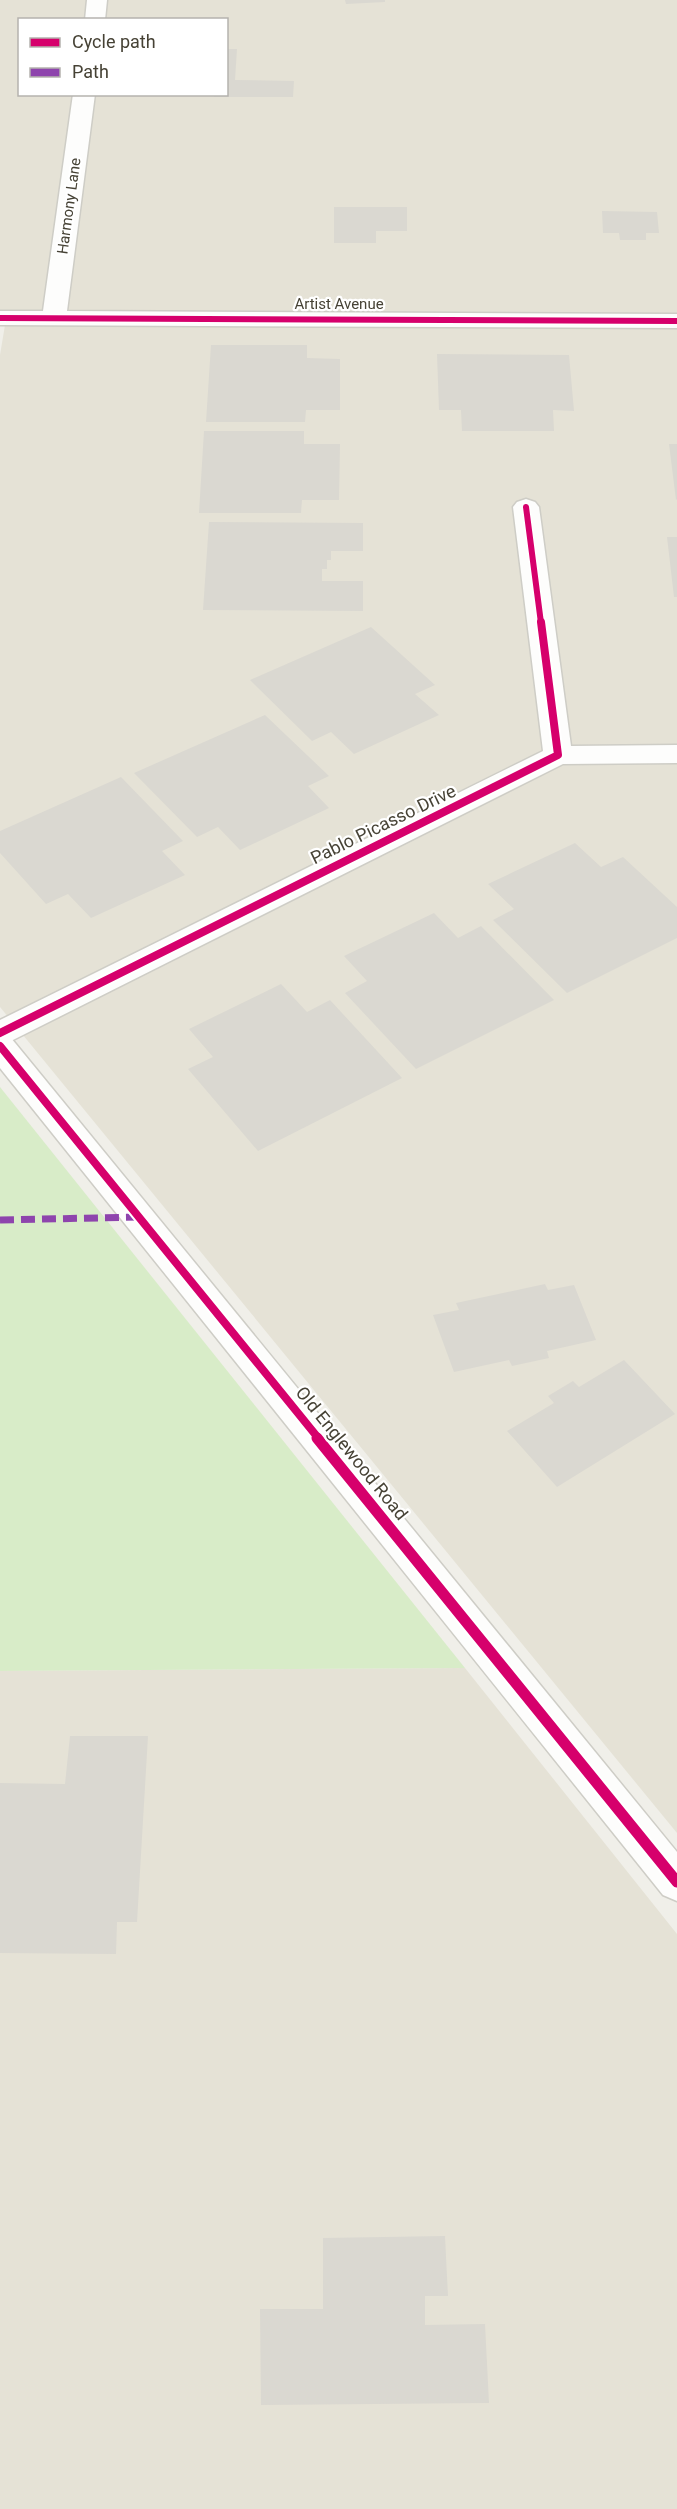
<svg xmlns="http://www.w3.org/2000/svg" width="677" height="2509" font-family="Roboto,sans-serif">
  <style>
    .residential { fill: #e5e2d6; fill-rule: evenodd }
    .green { fill: #d8ecc8 }
    .building { fill: #dad8d1 }
    .lines { fill: none; stroke-linecap: round; stroke-linejoin: round }
    .minor-casing { stroke: #cecdc6; stroke-width: 3 }
    .tertiary-casing { stroke: #cecdc6; stroke-width: 3 }
    .minor { fill: #fdfdfc; fill-rule: evenodd }
    .tertiary { fill: #fdfdfc; fill-rule: evenodd }
    .quiet { stroke: #8e44ad; stroke-width: 7; stroke-dasharray: 14 7; stroke-linecap: butt }
    .cycleway-far2-casing { stroke: #fff; stroke-width: 9 }
    .cycleway-far1-casing { stroke: #fff; stroke-width: 12 }
    .cycleway-casing { stroke: #fff; stroke-width: 15 }
    .cycleway-far2 { stroke: #d6006c; stroke-width: 6 }
    .cycleway-far1 { stroke: #d6006c; stroke-width: 8 }
    .cycleway { stroke: #d6006c; stroke-width: 11 }
    .labels { text-anchor: middle; dominant-baseline: central; stroke-width: 4.5; stroke-linejoin: round; paint-order: stroke }
    .far-street-label { font-size: 15px; fill: #464235; stroke: #fff }
    .street-label { font-size: 18px; fill: #464235; stroke: #fff }
  </style>
  <rect width="100%" height="100%" fill="#f0efe9"/>
  <path class="residential" d="M0 0H677V1833L0 1007V355L5 325H0ZM20 20H226V94H20Z
    M465 1668 677 1934V2509H0V1671Z"/>
  <path class="green" d="M0 1087 465 1668 0 1671Z"/>
  <path class="building" d="M345 0H385V2L346 4Z
    M226 49H237L235 80 294 81 293 97H214V94H226Z
    M334 207H407V231H376V243H334Z
    M602 211 657 212 659 233H646V240H620L619 233H603Z
    M211 345H307V358L340 359V410H306L305 422H206Z
    M437 354 569 355 574 411 553 410 554 431H462L461 410H439Z
    M204 431H304V444H340L339 500H302L301 513H199Z
    M669 444H677V499L676 500Z
    M209 522 363 523V551H331V560H327V569H322V581H363V611L203 610Z
    M667 537H677V597H674Z
    M371 627 435 685 415 694 439 715 354 754 331 732 312 741 250 680Z
    M265 715 329 776 308 786 329 808 240 850 218 827 197 837 134 773Z
    M121 777 183 841 162 851 185 875 91 918 68 894 46 904 0 853V831Z
    M575 843 601 867 623 857 677 907V938L567 993 493 920 514 909 488 884Z
    M434 913 458 938 481 926 554 1000 416 1069 345 993 367 981 344 956Z
    M281 984 307 1012 330 1000 402 1078 258 1151 188 1069 213 1057 189 1029Z
    M545 1284 548 1290 574 1285 596 1340 547 1351 549 1358 512 1366 509 1360 454 1372 433 1315 459 1310 456 1303Z
    M624 1360 675 1414 557 1487 507 1431 554 1403 548 1396 573 1381 579 1387Z
    M70 1736H148L137 1922H117L116 1954 0 1953V1783L65 1784Z
    M445 2236 448 2296H425V2325L485 2324 489 2403 261 2405 260 2309H323V2238Z"/>
  <g class="lines">
    <g class="minor-casing">
      <path id="minor" d="M87 0H107L105 20H85Z
        M73 94H95L67 311 677 314V328L0 325V311H43Z
        M526 499 535 502 539 507 571 746 677 745V763L563 764 11 1041 0 1044V1020L543 751 513 507 517 502Z"/>
    </g>
    <g class="tertiary-casing">
      <path id="tertiary" d="M0 1035 11 1038 677 1852V1901L663 1895 0 1068Z"/>
    </g>
    <use href="#minor" class="minor"/>
    <use href="#tertiary" class="tertiary"/>
    <path class="quiet" d="M0 1220 139 1217"/>
    <g class="cycleway-far2-casing">
      <path id="cycleway-far2" d="M0 318 677 321
        M526 507 541 623"/>
    </g>
    <g class="cycleway-far1-casing">
      <path id="cycleway-far1" d="M0 1033 558 755 541 622
        M0 1046 319 1439"/>
    </g>
    <g class="cycleway-casing">
      <path id="cycleway" d="M317 1438 677 1882"/>
    </g>
    <use href="#cycleway-far2" class="cycleway-far2"/>
    <use href="#cycleway-far1" class="cycleway-far1"/>
    <use href="#cycleway" class="cycleway"/>
  </g>
  <g class="labels">
    <g class="far-street-label">
      <text transform="translate(69 206) rotate(-82)">Harmony Lane</text>
      <text x="339" y="304">Artist Avenue</text>
    </g>
    <g class="street-label">
      <text transform="translate(383 824) rotate(-26)">Pablo Picasso Drive</text>
      <text transform="translate(352 1453) rotate(51)">Old Englewood Road</text>
    </g>
  </g>
  <rect x="18" y="18" width="210" height="78" fill="#ffffff" stroke="#b5b3ae" stroke-width="1.5"/>
  <rect x="30" y="38" width="30" height="9" fill="#d6006c" stroke="#b5b3ae" stroke-width="1.5"/>
  <text x="72" y="48" font-size="18" fill="#464235">Cycle path</text>
  <rect x="30" y="68" width="30" height="9" fill="#8e44ad" stroke="#b5b3ae" stroke-width="1.5"/>
  <text x="72" y="78" font-size="18" fill="#464235">Path</text>
</svg>
